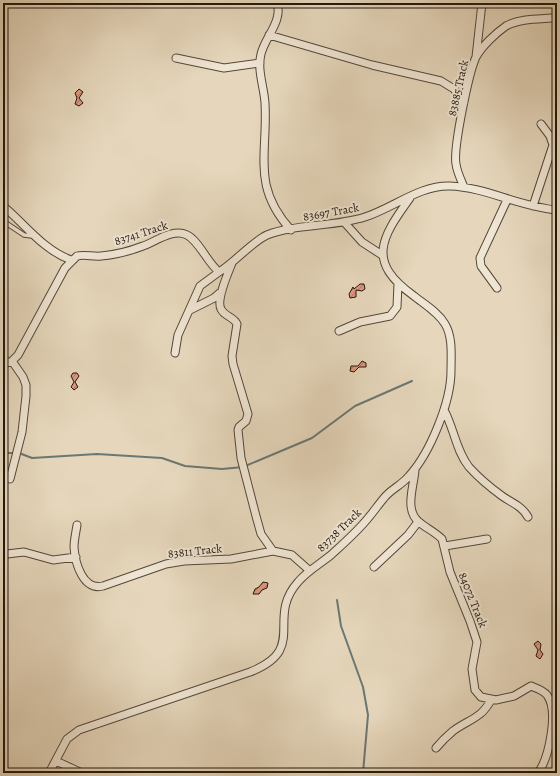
<svg xmlns="http://www.w3.org/2000/svg" width="560" height="776" font-family="Alegreya,serif">
  <style>
    .lines { fill: none; stroke-linecap: round; stroke-linejoin: round }
    .stream { stroke: #697874; stroke-width: 2 }
    .building { fill: url(#building-hatch); stroke: #22180d }
    .service-casing { stroke: #534839; stroke-width: 5.5 }
    .minor-casing { stroke: #534839; stroke-width: 9 }
    .service { stroke: #efe5d3; stroke-width: 3.5 }
    .minor { stroke: #efe5d3; stroke-width: 7 }
    .labels { text-anchor: middle; dominant-baseline: central; stroke-width: 4; stroke-linejoin: round; paint-order: stroke }
    .street-label { font-size: 12px; fill: #22180d; stroke: #efe5d3 }
  </style>
  <defs>
    <pattern id="building-hatch" width="6" height="6" patternUnits="userSpaceOnUse"><rect width="6" height="6" fill="#e19780"/><path d="M-1 1l2-2M0 6l6-6M5 7l2-2" fill="none" stroke="#b67a67"/></pattern>
  </defs>
  <rect width="100%" height="100%" fill="#e6d7bc"/>
  <filter id="stains"><feTurbulence type="fractalNoise" baseFrequency=".005" numOctaves="4"/><feColorMatrix values="0 0 0 0 .2 0 0 0 0 .09 0 0 0 0 .02 0 0 0 .5 -.17"/></filter>
  <radialGradient id="worn" r=".72"><stop offset=".6" stop-color="#630" stop-opacity="0"/><stop offset="1" stop-color="#630" stop-opacity=".3"/></radialGradient>
  <g class="lines">
    <path class="stream" d="M3 453H15
      M19 453 32 458 97 454 162 458 185 466 222 469 243 467 312 438 355 406 412 381
      M337 600 341 626 363 687 368 715 363 773"/>
  </g>
  <path class="building" d="M79 89 83 92 79 98 83 103 79 106 75 104 77 98 75 93Z
    M360 284H364L365 289 362 291 356 290V297L350 298 349 294 353 287 354 289Z
    M362 361 366 363V367H359L354 372 350 371 351 366H358Z
    M73 373H77L79 376 75 382 78 387 74 390 71 387 74 382 71 376Z
    M263 582 268 583 267 588 262 590 259 594H253L255 589 259 587Z
    M538 641 541 644 540 650 543 654 540 659 536 656 538 650 534 644Z"/>
  <g class="lines">
    <g class="service-casing">
      <path id="service" d="M3 221 24 235 32 236"/>
    </g>
    <g class="minor-casing">
      <path id="minor" d="M277 3C283 21 265 37 261 54 257 70 264 87 265 103 268 154 251 186 291 230
        M269 35 372 65 441 81 454 89 464 102
        M476 57 482 3
        M176 58 224 68 260 63
        M464 187C461 180 457 172 456 164 453 148 469 72 476 57 482 46 496 33 506 26 518 19 537 19 551 18
        M3 206C25 224 43 250 71 260
        M533 206 553 145 550 136 541 124
        M344 222 362 242 382 255
        M232 263C228 273 216 300 221 309 224 316 234 317 237 324L232 356 233 364 248 414 246 421 239 427 238 430 241 458 256 516 261 534 273 551
        M497 288 481 266 480 258 507 200
        M190 310 214 298 222 291
        M339 331 360 322 390 316 397 307 398 283
        M175 353 178 335 200 286 219 272
        M3 364 12 361 18 355 65 268 77 256C85 254 93 257 101 256 115 255 130 251 143 246 155 242 173 228 187 235 199 241 207 262 219 272 234 263 253 241 267 235 294 224 334 227 365 217 393 208 420 185 450 186 485 187 520 207 557 210
        M444 410C454 428 456 451 469 467 478 477 491 488 502 496 512 503 522 506 528 517
        M415 470C414 486 404 510 419 522 426 528 435 532 442 539L450 572 470 621 477 642 472 669 475 690 481 697 496 700 514 696 531 686C536 688 543 690 547 695 559 711 549 758 538 773
        M10 479 22 432 26 396V385L23 377 12 361
        M77 525C76 532 74 540 74 547 75 563 83 591 103 586L166 564 184 561 231 559 273 551 292 555 310 571
        M445 546 487 539
        M7 554 24 552 53 560 76 557
        M374 567 408 535 418 522
        M436 748C441 742 447 736 453 731 469 719 481 719 491 700
        M56 761 82 773
        M49 773 67 739 79 730 250 672C309 649 265 619 298 582 307 571 320 564 331 555 344 543 358 531 369 517 374 511 379 504 384 498 391 489 402 485 409 476 430 453 451 402 451 371 451 356 453 337 445 324 438 312 424 304 414 296 366 262 381 238 410 198"/>
    </g>
    <use href="#service" class="service"/>
    <use href="#minor" class="minor"/>
  </g>
  <g class="labels">
    <g class="street-label">
      <text transform="translate(458 88) rotate(-77)">83885 Track</text>
      <text transform="translate(331 212) rotate(-10)">83697 Track</text>
      <text transform="translate(141 233) rotate(-18)">83741 Track</text>
      <text transform="translate(339 530) rotate(-44)">83738 Track</text>
      <text transform="translate(195 551) rotate(-6)">83811 Track</text>
      <text transform="translate(473 600) rotate(68)">84072 Track</text>
    </g>
  </g>
  <rect width="560" height="776" fill="none" stroke="#e6d7bc" stroke-width="16"/>
  <rect x="4" y="4" width="552" height="768" fill="none" stroke="#22180d" stroke-width="2"/>
  <rect x="8" y="8" width="544" height="760" fill="none" stroke="#22180d"/>
  <rect width="100%" height="100%" filter="url(#stains)"/>
  <rect width="100%" height="100%" fill="url(#worn)"/>
</svg>
